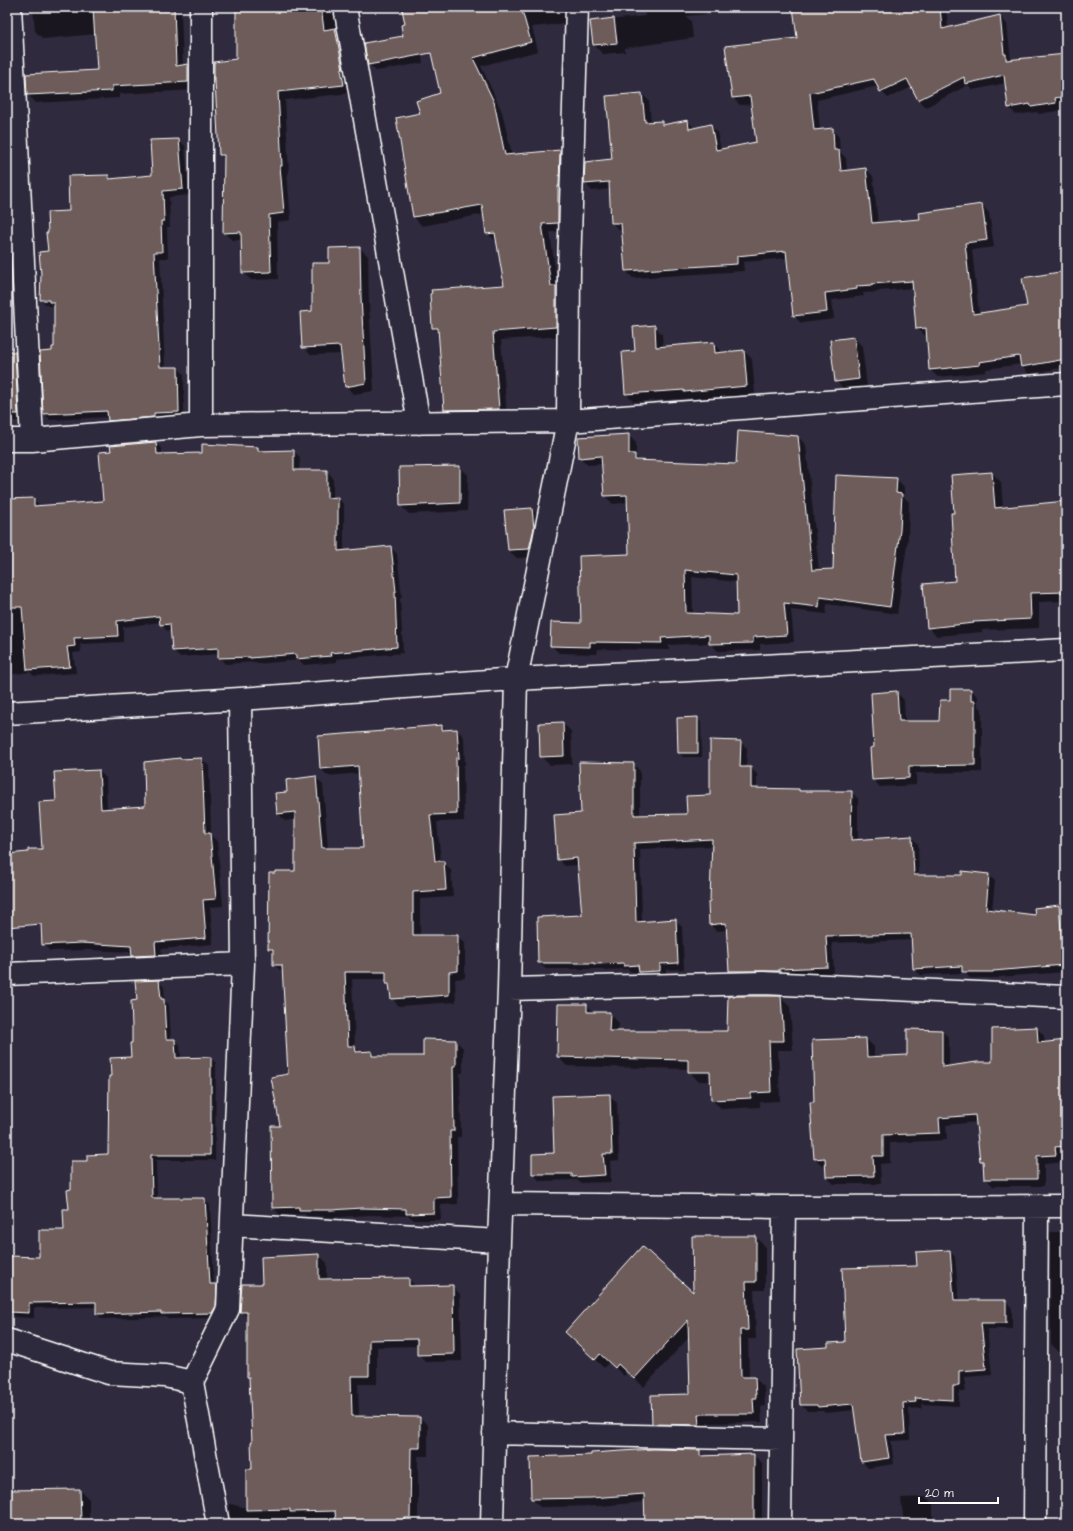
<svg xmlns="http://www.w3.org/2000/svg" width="1073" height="1531" font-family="'Architects Daughter',sans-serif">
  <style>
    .shadow { fill: #0007; fill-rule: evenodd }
    .building { fill: #6d5b5a; stroke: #fff; fill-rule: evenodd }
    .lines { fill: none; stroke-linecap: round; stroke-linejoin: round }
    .minor-casing { stroke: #fff; stroke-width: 25 }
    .minor { stroke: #2f2a3d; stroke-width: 22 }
  </style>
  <rect width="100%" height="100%" fill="#2f2a3d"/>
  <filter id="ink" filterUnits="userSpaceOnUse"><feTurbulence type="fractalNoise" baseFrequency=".025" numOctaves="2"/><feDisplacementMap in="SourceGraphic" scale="8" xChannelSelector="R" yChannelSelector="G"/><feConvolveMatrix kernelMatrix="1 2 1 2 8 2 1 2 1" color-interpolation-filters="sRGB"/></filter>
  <g filter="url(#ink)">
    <path class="shadow" d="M33 7H176L181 12 183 66 188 65 196 73V90L119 94V98L36 103 28 95 98 71 96 34 43 39 35 31Z
      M232 7H338L351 93 285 100 289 173H287L291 220 277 222 278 279 251 280 243 272 242 240H232L224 233 225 160 220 155 216 82 214 81 237 60V12Z
      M448 7H571L570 23 532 27 538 51 481 66 502 112 512 155 560 151 568 159 566 232H550L564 336 501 340 507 417 454 418 445 409 440 334 433 328 505 285 497 242 487 233 484 214 422 226 414 217 397 118 464 116Z
      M644 7H705L706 14 686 16 691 21 693 38 625 48V52L603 54 594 45 591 22 645 16Z
      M794 7H946L948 28 1000 16 1007 24 1011 61 1066 55V104H1062L1063 110 1039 114 1037 112 1016 115 1009 107 1006 83 973 90 968 85 926 107 919 100 912 87 888 98 881 91 878 86 817 100 820 130 832 129 839 137 840 152 846 158 847 171 866 169 873 176 878 224 921 220 982 205 989 213 994 247 972 250 979 314 1028 306 1066 272V367L1029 374 1022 366 1021 364 986 369V372L938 377 930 370 928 335H924L917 328 913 288 879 291V292L863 293 864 296 832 300 834 319 801 323 794 316 788 258 743 262 744 271 633 278 626 271 622 230H619L612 223 610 189 592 191 585 183 613 160 607 97 642 94 649 101 651 123 661 122 665 125 687 121 695 128 710 125 717 132 721 150 757 143 752 104 740 105 733 98 726 47 798 39Z
      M1003 7H1036L1006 11Z
      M419 43 423 63 376 71 369 64Z
      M179 140 185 146 189 195 169 197 170 227H167L168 258H160L165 368H178L184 374V418L115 427 109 420V417L50 420 44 413 53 352 55 348V306H48L41 300 49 251 70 212 109 176 113 180 153 176Z
      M360 248 368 256 369 306 374 391 354 394 346 386 342 354 311 355 303 347 330 264V249Z
      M654 326 662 334 663 348 713 343 721 351 722 353 744 351 752 359 755 394 694 399 692 398 634 402 626 394 636 352Z
      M854 338 862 346 867 387 844 389 836 381Z
      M7 353H15L21 360 25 421H7Z
      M628 435 636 443V457L641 461 736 465 798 437 806 445 819 571 834 570 897 479 904 487V497L909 502 908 538 897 614 827 604 826 614 791 610 794 642 760 644V650L718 651 710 643 669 645V650L598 649 597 654 559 653 551 645 582 624 630 555 628 502 613 504 605 496 603 464 588 465 580 458ZM692 577 737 582 738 616 693 615Z
      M156 443 162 449V455L203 454 257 448 261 451H293L300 457 299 471H327L333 478V499L338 498 344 505V551L391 548 397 554 402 598H400L403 653 336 659 337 662 304 665 299 660 257 664 256 662 225 664 219 657V654L179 657 173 650 172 630 167 631 161 624 160 622 123 627V642L80 644 81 652 73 653 76 673 34 676 30 672 7 675V500L33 499 40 506 104 502 112 452Z
      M460 467 468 475 467 511 409 514 401 506Z
      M992 473 1001 482 1003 508 1066 531V601L1039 602V628L982 630V632L937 636 928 627 956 582 955 513Z
      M532 509 540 517 537 557 517 558 508 550 505 511Z
      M971 690 978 697V706L982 709V772L916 773V785L880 787 872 779 875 748 896 692 904 700 905 722H940L951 701Z
      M697 718 701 722 702 757H683L679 753Z
      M562 723 571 731 572 764 550 765 541 757Z
      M442 726 446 730H457L464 737 465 765H463L464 821 437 822 441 862H443L451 870 453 897 420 899V936H457L465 943V978L455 979 456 1002 399 1006 392 999 391 987 387 984V979H352L355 1047 360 1052H372L377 1057H424L456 1041 463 1048V1073H460L461 1137H457L458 1204 440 1205 441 1220H414L409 1216 369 1215 340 1217 307 1216 304 1214 280 1215 273 1207 281 1127 289 1075 283 972 274 965V954L269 949 270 874 296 872V819L285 821 278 813 288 793 315 777 323 785 328 849H364L360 773 328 776 321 769Z
      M740 742 747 748 746 768H750L757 774V789L799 790 801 792H852L858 799V840L911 837 918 844 919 876 988 875 995 881 992 910 1036 916 1058 906 1065 913 1066 972 999 977V978H970L965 973 921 975 914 969 913 940 832 943 834 973 737 977 730 971 727 930 716 931 710 924 712 846 640 849 642 923 675 920 682 927 684 969 666 970V977L646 978 640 972H631L628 969 601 970 600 969H546L539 963 583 916 578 865 565 866 558 859 582 814 633 764 640 771V816L688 814 711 796Z
      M202 759 209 766 211 836 217 841 223 906 210 907 213 944 161 949 163 962 140 963 133 956 132 952 88 950 50 951 43 944 57 802 99 771 106 778 107 810 146 807 180 760Z
      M7 835 14 931 7 932Z
      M158 981 164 987 165 1001 169 1005 171 1040H175L180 1045 181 1059 210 1058 216 1063 215 1160H156L157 1199H204L210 1205 214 1285H216L222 1290 217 1318 168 1319 166 1317 102 1319 97 1314V1307L34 1308V1318L15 1317 10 1312 40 1258 65 1231 72 1190 88 1162 109 1155 132 1058 138 1001Z
      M780 997 790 1007 793 1050H778L780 1101 760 1102V1107L722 1109 712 1100V1081H698L689 1071V1069L567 1066 558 1057 587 1005 594 1013H609L619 1023 618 1032H728Z
      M1037 1028 1044 1036 1045 1043 1066 1045V1162L1044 1164V1186H993L985 1178 984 1164 981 1160 977 1122 946 1125 947 1140 890 1143V1163L880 1164 881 1184H834L827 1177 826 1166H822L815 1158V1103L813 1041 866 1039 874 1047V1058L908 1056 942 1031 949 1038V1067L993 1063Z
      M609 1095 617 1103 619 1160 610 1161 611 1182 580 1183 577 1180 540 1181 533 1174 555 1154Z
      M1050 1232H1066V1374L1064 1373 1062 1352H1059L1051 1344Z
      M756 1237 765 1246V1290H754L756 1339H748L749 1378H755L764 1387 765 1406 761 1407 762 1422 707 1423V1433L662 1432 653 1423 691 1395 689 1337 644 1387 627 1372 624 1376 609 1362 604 1368 576 1341 694 1294Z
      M949 1251 955 1257 959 1301H1006L1012 1308V1329H987L992 1375 965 1377V1392H959V1406L921 1404 922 1408 909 1409 910 1440 891 1441 894 1464 868 1468 862 1461 855 1410 825 1413 823 1411H807L801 1405 798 1350 829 1348 846 1343 918 1266Z
      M319 1255 327 1263V1280L409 1279 416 1287 452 1286 460 1294 462 1361 426 1362 418 1354V1346L377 1347V1384H358L359 1417 420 1418 428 1425V1456H418V1524H231L229 1510 230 1504 247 1508 253 1470 250 1378 248 1377V1318L241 1312 263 1285Z
      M1064 1436H1066V1484L1062 1480Z
      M699 1451 705 1456 753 1455 762 1463V1524H646L645 1502 600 1506 540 1507 532 1499Z
      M1066 1486V1524H1065Z
      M80 1490 89 1499V1524H7V1491Z
      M926 1497 933 1504V1524H904L901 1498Z"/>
    <path class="building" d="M121 7H174L176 66 188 64V82L112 86V91L27 95 26 74 97 70 93 9Z
      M236 7H321L324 30 335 28 343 69H341L344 85 278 92 282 166H280L284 213 269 215 271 272 242 273 241 232 223 233 224 155H219L215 81H214V62L236 59Z
      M413 7H521L531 42 473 58 494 102 505 155 560 150 559 186H558V223L542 224 551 286H556V327L493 332 499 409 444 410 438 328H432L430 294 432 293 431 290 504 285 495 233 486 234 482 205 413 217 396 118 420 113 416 101 440 93 431 53 368 65 364 43 403 36 401 25 405 24 402 9Z
      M793 7H940L942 29 1000 15 1004 54H1006V60L1066 54V96L1055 98 1056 103 1031 107 1030 104 1008 108 1004 75 965 84 964 77 918 100 907 79 880 92 874 79 810 93 814 130 833 128 834 150H839L841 171 866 168 872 223 920 219 919 213 982 204 987 240 965 243 973 314 1027 306 1022 278 1066 271V359L1021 367 1019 356 979 362 980 365 929 370 926 328 916 329 912 281 872 284V285L857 286V289L825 293 827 312 793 316 786 251 737 256V264L625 271 621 223H611L609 182 584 184 585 162 612 159 606 96 642 93 645 122 662 121V125L688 120 689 129 711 124 716 150 756 142 750 96 732 98 725 46 797 38Z
      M614 18 617 43 593 45 590 21Z
      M179 139 183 189 163 191 164 221H161L162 252H154L160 367H178L179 412 154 413V417L108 421 107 411 43 414 40 352 52 351V347H54V302H49V300H40L41 274 39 252 48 251 46 233H48L47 212 69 211 68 176 109 175V179L152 175 150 140Z
      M360 247 361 298 366 383 345 387 340 346 302 348 300 312 312 311V263H329V248Z
      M655 325 656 347 714 342 715 353 744 350 747 386 684 392V390L625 394 622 352 635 351 633 327Z
      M854 337 859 379 835 382 830 340Z
      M8 352H15L18 414H7V384H9Z
      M738 431 798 436 812 570 833 569 836 475 897 478 896 493 902 494 900 530 890 607 820 597 819 607 784 603 787 635 753 637V643L709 644V635L661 638 662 643 590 642V647L550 646 551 622 581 623 579 556 629 554 627 495 604 496 601 456 579 458 578 437 629 434V454H635V460L736 464ZM685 570 736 575 737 615 686 613Z
      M156 442 157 454 202 453V444L258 447V451L294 450V470H327V498L338 497V551L391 546 396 592H395L397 647 330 653 331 656 296 659V654L250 658V657L218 658V648L172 651 170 624 160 625 159 616 117 621 118 636 74 638 75 646 67 647 70 667 27 670 22 607H7V499L34 498V506L103 501 99 452 111 451 110 446Z
      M460 466V503L400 506 399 467Z
      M992 472 995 508 1066 501V592L1030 593 1031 619 973 622 974 623 927 628 923 584 955 581 951 513H954L951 475Z
      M532 508 534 528 529 549 508 550 504 510Z
      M950 689H971V701H975V765L909 766V778L872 780 870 748 874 747 871 693 897 691 899 721H939L940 700H950Z
      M698 717V753H678L677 718Z
      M563 722 564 756 540 757 539 723Z
      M442 725V730L457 729 459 758H456L457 814 430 815 435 861H444L446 890 413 892V935H458V971L449 972V995L391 999 389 984H386V972H345L348 1046H355L356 1052 372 1051V1056H423V1039L456 1040V1066H453L454 1131H450L451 1197 434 1198V1213L406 1214V1209L361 1208 332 1210H299V1207L272 1208 271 1126H280L271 1077 288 1074 282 965H273V949H268L269 873H275V871H295V812L277 814 275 793 287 792 286 780 316 776 322 848H363L358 766 320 769 318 736 384 731 383 730Z
      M710 740 741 741 740 767H751V788L799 789V791H852L851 840 912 836 914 875H962V871L989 874 986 909 1035 915 1034 908 1059 905 1064 965 993 971V972H962V966L913 969 911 934 826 936 828 967 779 969V971H729L726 923 709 925 708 902 710 901 712 839 634 843 636 922 676 919 678 963 660 964V971L639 972 638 965 624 966V963L594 964V963H538L537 917 582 915 577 858 557 860 554 815 581 813 579 762 634 763V815L687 814 686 796 710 795Z
      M180 758V759L202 758 205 833H210L216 899 203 900 206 938 155 942 156 955 132 956 131 946 81 943 42 945 41 924 7 927V854L28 852V849H42L39 802 56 801 54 772 99 770 101 809 145 806 144 762Z
      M159 980 161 999H164L166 1039H175L176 1058 211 1057V1133H210V1155H151L152 1198H205L210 1284H217L216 1306 212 1313 161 1314V1312L96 1314V1302L29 1303V1313L9 1312 10 1256 39 1257V1230H64L63 1209H69L67 1190 71 1189V1161H87V1155L108 1154 109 1076H111L110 1058 131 1057 130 1043H132V1026L131 1001 137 1000 135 981Z
      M728 996H781L784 1041H769L771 1092 751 1093V1098L711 1100 710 1072H688V1060L557 1057 558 1004H587V1012H610L609 1031H727Z
      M1037 1027 1038 1043 1066 1040V1146L1055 1147 1056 1155 1037 1156V1179H984L983 1161H980L975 1115 939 1118 940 1133 883 1135V1156H873L874 1176 826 1177 825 1158 814 1159 810 1102H814L812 1040 866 1038 867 1057 907 1055V1029L942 1030V1067L977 1062H992V1029Z
      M610 1094 612 1154H603L605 1175 572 1177V1174H532V1154L554 1153 552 1096Z
      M692 1236H756V1282H746L748 1330H740L741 1377H755L756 1398H753L754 1414H698L699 1425 652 1424 651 1395 690 1394 688 1320 634 1379 618 1364 615 1368 600 1354 595 1360 565 1332 642 1246 693 1292Z
      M950 1250 954 1300H1006V1323H981L986 1369 959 1371V1386H953V1400L915 1398 916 1402 903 1403 905 1434 885 1435 889 1458 861 1462 853 1404 818 1407 817 1405H800L797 1349 828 1347V1343L845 1342 842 1268 917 1266 916 1252Z
      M319 1254V1279L409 1278V1286L453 1285 454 1354 417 1355V1339L369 1340V1376H351L352 1416 420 1417V1448H411L410 1518H405V1524H336L335 1511 290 1512V1509L246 1510V1469H252L251 1442H252L249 1377H247V1312H240L242 1284H262L261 1257Z
      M653 1449 700 1450V1456L754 1454V1524H645L644 1494 591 1498 531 1499 530 1457 591 1455V1453Z
      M80 1489 81 1524H7V1490Z"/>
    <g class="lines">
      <g class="minor-casing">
        <path id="minor" d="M10 7 32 440
          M201 7V425
          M345 7 419 423
          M7 440H32L201 425 568 421 1066 384
          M7 713 240 699 516 679 1066 650
          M7 974 243 964
          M509 989 763 983 1066 997
          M502 1204 784 1207 1066 1206
          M232 1225 499 1241
          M7 1340 109 1373 165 1376 192 1382
          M494 1433 781 1439
          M218 1524 192 1382 228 1309 243 964 240 699
          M492 1524 499 1241 509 989 516 679 568 421 569 270 577 7
          M780 1524 784 1207
          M1035 1524 1037 1207"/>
      </g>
      <use href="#minor" class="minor"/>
    </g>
  </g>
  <rect width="1073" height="1531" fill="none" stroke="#2f2a3d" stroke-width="24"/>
  <rect x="12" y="12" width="1049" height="1507" fill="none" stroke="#fff" stroke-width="1.5" filter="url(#ink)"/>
  <path d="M919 1497v6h79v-6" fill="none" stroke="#ffffff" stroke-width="2"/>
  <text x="925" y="1497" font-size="12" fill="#ffffff" stroke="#2f2a3d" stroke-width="3" paint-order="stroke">20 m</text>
</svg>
